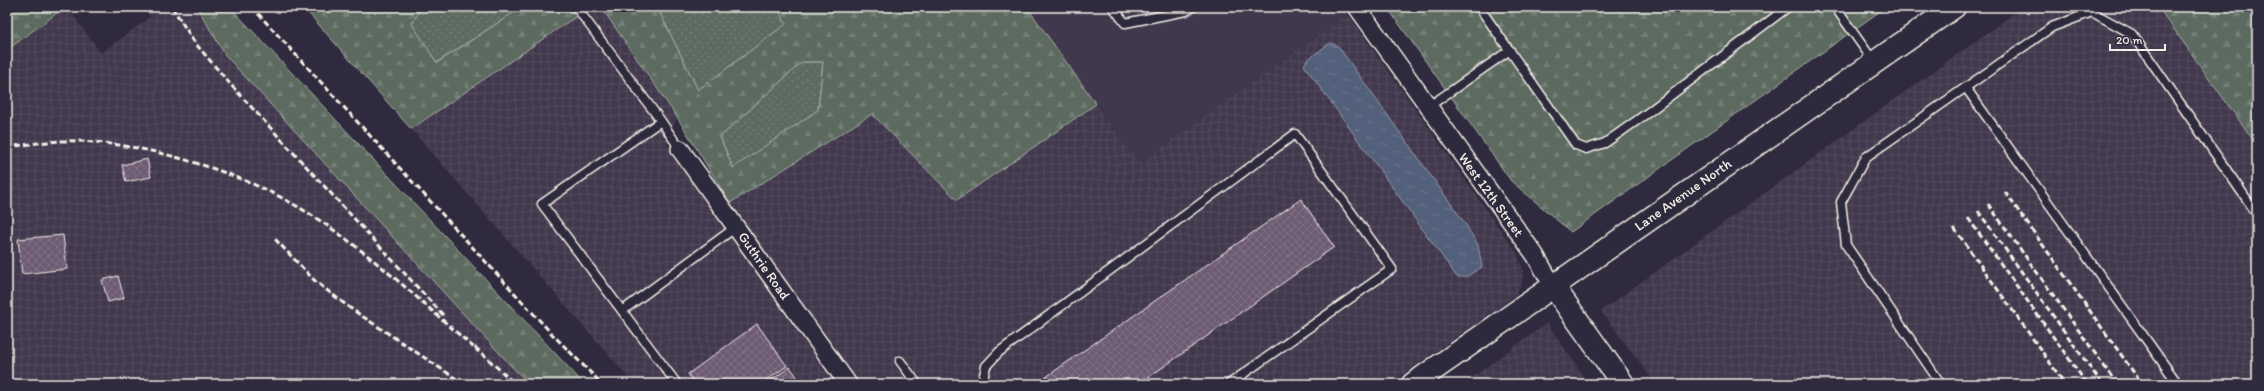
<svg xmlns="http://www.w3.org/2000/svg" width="2264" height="391" font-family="Itim,sans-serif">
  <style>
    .built { fill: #42384d }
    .industrial { fill: url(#industrial-grid) }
    .grass { fill: url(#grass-dots); stroke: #a8aea4 }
    .forest { fill: url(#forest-firs); stroke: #a8aea4; fill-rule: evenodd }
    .water { fill: url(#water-ripples); stroke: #939aa7 }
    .building { fill: url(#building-cross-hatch); stroke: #f4f1e8 }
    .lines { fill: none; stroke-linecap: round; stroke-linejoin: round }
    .lane-casing { stroke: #f4f1e8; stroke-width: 11 }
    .street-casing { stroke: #f4f1e8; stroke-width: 20 }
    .secondary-casing { stroke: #f4f1e8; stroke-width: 25 }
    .lane { stroke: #2f2a3d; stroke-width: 8 }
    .street { stroke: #2f2a3d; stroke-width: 17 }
    .secondary { stroke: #2f2a3d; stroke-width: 22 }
    .rail { stroke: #f4f1e8; stroke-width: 3; stroke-dasharray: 6 3; stroke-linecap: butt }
    .labels { text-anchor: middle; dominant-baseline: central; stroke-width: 3; stroke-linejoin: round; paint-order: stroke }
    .street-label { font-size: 14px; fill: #f4f1e8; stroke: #2f2a3d }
  </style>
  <defs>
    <pattern id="industrial-grid" width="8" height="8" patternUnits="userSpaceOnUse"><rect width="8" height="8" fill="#42384d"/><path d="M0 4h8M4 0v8" fill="none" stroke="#554c5e"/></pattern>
    <pattern id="grass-dots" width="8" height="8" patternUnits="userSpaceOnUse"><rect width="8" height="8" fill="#5b6a61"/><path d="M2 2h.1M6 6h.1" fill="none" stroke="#738078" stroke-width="1.8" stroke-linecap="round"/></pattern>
    <pattern id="forest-firs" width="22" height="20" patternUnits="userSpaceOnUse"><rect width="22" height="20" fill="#5b6a61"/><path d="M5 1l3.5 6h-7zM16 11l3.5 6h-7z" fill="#738078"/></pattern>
    <pattern id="water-ripples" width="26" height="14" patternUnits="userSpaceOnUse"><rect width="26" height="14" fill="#53607c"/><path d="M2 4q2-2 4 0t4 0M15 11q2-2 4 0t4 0" fill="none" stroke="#6c778f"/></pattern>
    <pattern id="building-cross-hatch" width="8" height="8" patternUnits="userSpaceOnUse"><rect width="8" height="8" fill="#6d5a73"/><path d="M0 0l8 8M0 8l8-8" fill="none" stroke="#827287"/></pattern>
  </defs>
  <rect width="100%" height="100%" fill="#2f2a3d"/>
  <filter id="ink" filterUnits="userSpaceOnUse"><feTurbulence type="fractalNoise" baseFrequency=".025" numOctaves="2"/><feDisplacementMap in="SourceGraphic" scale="8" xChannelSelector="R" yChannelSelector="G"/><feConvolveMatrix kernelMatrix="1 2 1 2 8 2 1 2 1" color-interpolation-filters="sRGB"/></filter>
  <g filter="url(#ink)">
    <path class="built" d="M1027 7H1343L1348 14 1139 163Z"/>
    <path class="industrial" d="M65 7H67L101 53 150 17 143 7H197L225 55 514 369 530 384H7V50Z
      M590 7H601L677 117 667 145 835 384H634L411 129Z
      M2023 7H2158L2257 145V384H1656L1601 311Z
      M1348 14 1517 253 1523 270 1522 283 1514 297 1389 384H859L730 203 872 114 957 200 1096 104 1139 163Z
      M1547 323 1589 384H1463Z"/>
    <path class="grass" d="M421 7H522L436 63 412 24Z
      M657 7H777L786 24 698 90Z
      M802 62H823L818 110 733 168 720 137Z"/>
    <path class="forest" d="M7 7H65L7 50Z
      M197 7H230L584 384H530L514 369 225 55Z
      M303 7H421L412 24 437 63 522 7H590L411 129Z
      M601 7H657L698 90 786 24 777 7H1027L1096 104 957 200 872 114 730 203 677 117ZM802 62H823L818 110 733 168 720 137Z
      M1387 7H1886L1571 232 1511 181Z
      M2158 7H2257V145Z"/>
    <path class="water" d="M1330 43 1338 46 1464 222 1478 245 1482 267 1466 277H1457L1304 65 1307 60Z"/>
    <path class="building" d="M147 159 151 177 126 182 122 165Z
      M1301 199 1334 247 1139 384H1036Z
      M63 235 67 269 22 274 18 239Z
      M118 276 124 298 108 302 102 280Z
      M757 324 787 366 761 384H695L688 374Z
      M790 367 802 384H766Z"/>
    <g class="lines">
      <g class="lane-casing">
        <path id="lane" d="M576 7 661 121
          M1113 7 1125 23 1186 11 1193 7
          M1479 7 1576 145 1586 149 1605 143 1646 114 1788 7
          M1835 7 1874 62
          M1966 88 2178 384
          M1428 107 1510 50
          M622 311 736 227
          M900 361 917 384
          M677 384 542 204 661 121 680 149
          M982 384 986 366 999 352 1295 134 1392 269 1229 384
          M1941 384 1846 245 1841 202 1866 157 2052 27 2092 12 2132 34 2257 214"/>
      </g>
      <g class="street-casing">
        <path id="street" d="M1357 7 1535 255 1553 286
          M680 149 848 384"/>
      </g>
      <g class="secondary-casing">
        <path id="secondary" d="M1553 286 1623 384
          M1413 384 1954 7"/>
      </g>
      <use href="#lane" class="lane"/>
      <use href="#street" class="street"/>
      <use href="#secondary" class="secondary"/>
      <path class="rail" d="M172 7 195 43 231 85 444 316
        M252 7 553 335 602 384
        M7 147C31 144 55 140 79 141 149 144 240 172 300 208 365 247 421 302 479 352
        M2005 192 2142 384
        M1988 204 2117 384
        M1978 211 2102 384
        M1968 218 2087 384
        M1954 228 2065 384
        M275 239 315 281 350 308 464 384
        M475 347 515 384"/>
    </g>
  </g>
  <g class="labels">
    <g class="street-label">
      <text transform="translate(1491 195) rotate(54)">West 12th Street</text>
      <text transform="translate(1683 195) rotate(-35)">Lane Avenue North</text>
      <text transform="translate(764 266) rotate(55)">Guthrie Road</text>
    </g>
  </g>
  <rect width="2264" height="391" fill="none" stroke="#2f2a3d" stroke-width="24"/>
  <rect x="12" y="12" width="2240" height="367" fill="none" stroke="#f4f1e8" stroke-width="1.5" filter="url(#ink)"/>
  <path d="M2110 44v6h55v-6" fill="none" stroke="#f4f1e8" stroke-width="2"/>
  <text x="2116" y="44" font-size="12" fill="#f4f1e8" stroke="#2f2a3d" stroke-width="3" paint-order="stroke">20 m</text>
</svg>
